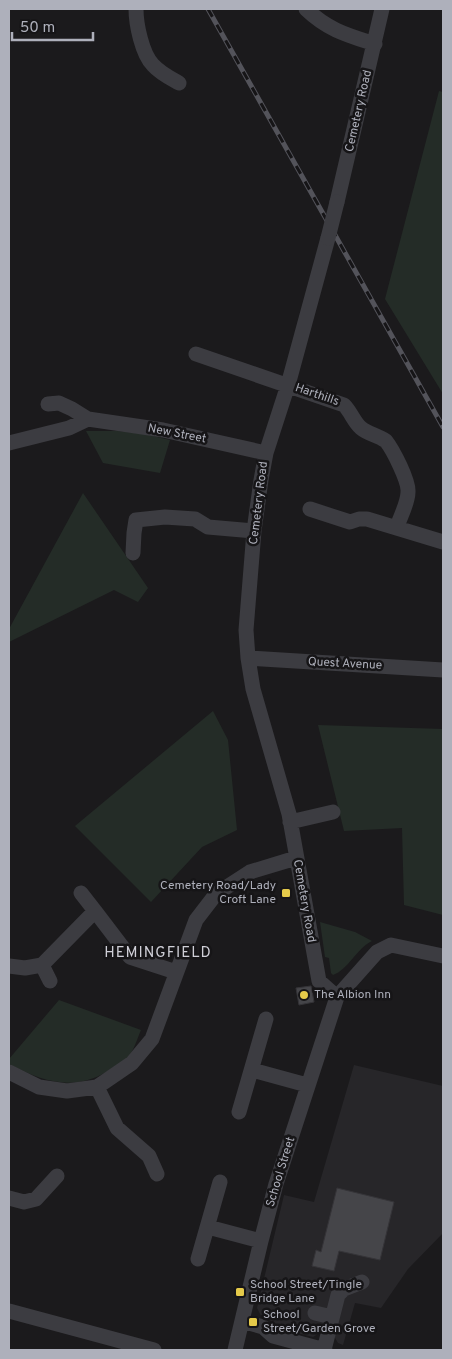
<svg xmlns="http://www.w3.org/2000/svg" width="452" height="1359" font-family="Overpass,sans-serif">
  <style>
    .built { fill: #272629 }
    .green { fill: #242c27 }
    .building { fill: #454549; stroke: #353438 }
    .lines { fill: none; stroke-linecap: round; stroke-linejoin: round }
    .minor { stroke: #3c3c41; stroke-width: 15 }
    .rail-casing { stroke: #53535a; stroke-width: 5 }
    .rail { stroke: #161517; stroke-width: 3; stroke-dasharray: 9; stroke-linecap: butt }
    .minor-bridge { stroke: #3c3c41; stroke-width: 15 }
    .poi-dot { fill: #e5ca4a; stroke: #161517; stroke-width: 2 }
    .labels { text-anchor: middle; dominant-baseline: central; stroke-width: 5; stroke-linejoin: round; paint-order: stroke }
    .street-label { font-size: 12px; fill: #aeb0bb; stroke: #161517 }
    .poi-label { font-size: 12px; fill: #aeb0bb; stroke: #161517; text-anchor: start }
    .quarter-label { font-size: 15px; letter-spacing: 1px; fill: #cfcfd7; stroke: #161517 }
  </style>
  <rect width="100%" height="100%" fill="#1b1a1c"/>
  <path class="built" d="M354 1065 443 1086V1233L408 1269 381 1308 355 1303 343 1345 338 1343 334 1336 321 1332 313 1337 277 1328 270 1320 261 1316 257 1308 284 1195 314 1202Z"/>
  <path class="green" d="M439 91 443 92V394L385 299Z
    M86 431H118L144 434 170 440 160 473 103 463Z
    M83 493 148 588 138 602 114 590 9 642V629Z
    M213 711 228 740 237 830 202 847 151 902 75 826Z
    M318 725 443 729V915L404 905 402 828 344 831Z
    M320 922 355 932 372 941C357 948 348 970 333 975L331 973 329 958 325 957Z
    M59 1000 141 1030C137 1039 134 1051 127 1058 124 1061 118 1064 114 1067 77 1093 46 1083 9 1064V1059Z"/>
  <path class="building" d="M311 986 314 1002 299 1005 296 988Z
    M337 1188 394 1202 380 1260 339 1251 334 1271 312 1266 316 1250 321 1252Z"/>
  <g class="lines">
    <path class="minor" d="M136 9C136 24 142 54 153 65 160 73 170 78 179 83
      M306 9C328 30 347 35 375 44
      M337 202 382 9
      M328 238 288 385 266 453 261 480 254 531 246 630 248 658 253 689 289 814 319 981 337 997
      M196 354 344 405C351 412 354 422 361 428 368 434 378 435 386 441 393 450 409 481 408 492 408 503 400 517 397 527
      M48 404 59 403 72 409 88 419 163 430 266 453
      M9 443 69 428 88 419
      M310 509 350 522 359 519H367L443 542
      M133 553 134 533 136 520 165 517 195 519 208 527 254 531
      M248 658 443 670
      M290 822 333 812
      M81 893 95 911
      M42 965 50 981
      M9 966 25 968 42 965 95 911 130 957 176 972
      M252 1070 307 1085
      M9 1072 39 1087 67 1091 97 1087 132 1063 152 1039 196 920 216 894 250 872 296 858
      M97 1087 117 1128 149 1156 157 1174
      M239 1112 266 1019
      M9 1198 24 1202 36 1199 57 1176
      M208 1227 261 1241
      M198 1259 220 1182
      M9 1311 154 1350
      M315 1313 332 1317
      M242 1321 263 1327 273 1336 325 1350
      M235 1350 261 1241 276 1184 337 997 377 952 391 945 443 956
      M324 1350 338 1295 344 1289 362 1282"/>
    <g class="rail-casing">
      <path id="rail" d="M208 9 443 427"/>
    </g>
    <use href="#rail" class="rail"/>
    <path class="minor-bridge" d="M328 238 337 202"/>
  </g>
  <g class="poi-dot">
    <rect x="281" y="888" width="10" height="10" rx="2.5"/>
    <circle cx="304" cy="995" r="5"/>
    <rect x="235" y="1287" width="10" height="10" rx="2.5"/>
    <rect x="248" y="1317" width="10" height="10" rx="2.5"/>
  </g>
  <g class="labels">
    <g class="street-label">
      <text transform="translate(359 111) rotate(-77)">Cemetery Road</text>
      <text transform="translate(317 395) rotate(19)">Harthills</text>
      <text transform="translate(177 434) rotate(11)">New Street</text>
      <text transform="translate(259 503) rotate(-83)">Cemetery Road</text>
      <text transform="translate(345 664) rotate(3)">Quest Avenue</text>
      <text transform="translate(304 901) rotate(80)">Cemetery Road</text>
      <text transform="translate(281 1172) rotate(-73)">School Street</text>
    </g>
    <g class="poi-label">
      <text x="276" y="886" text-anchor="end">Cemetery Road/Lady<tspan x="276" dy="14">Croft Lane</tspan></text>
      <text x="314" y="995">The Albion Inn</text>
      <text x="250" y="1285">School Street/Tingle<tspan x="250" dy="14">Bridge Lane</tspan></text>
      <text x="263" y="1315">School<tspan x="263" dy="14">Street/Garden Grove</tspan></text>
    </g>
    <g class="quarter-label">
      <text x="158" y="953">HEMINGFIELD</text>
    </g>
  </g>
  <rect width="452" height="1359" fill="none" stroke="#aeb0bb" stroke-width="20"/>
  <path d="M12 32v8h81v-8" fill="none" stroke="#aeb0bb" stroke-width="2.5"/>
  <text x="20" y="32" font-size="15" fill="#aeb0bb" stroke="#161517" stroke-width="4" paint-order="stroke">50 m</text>
</svg>
